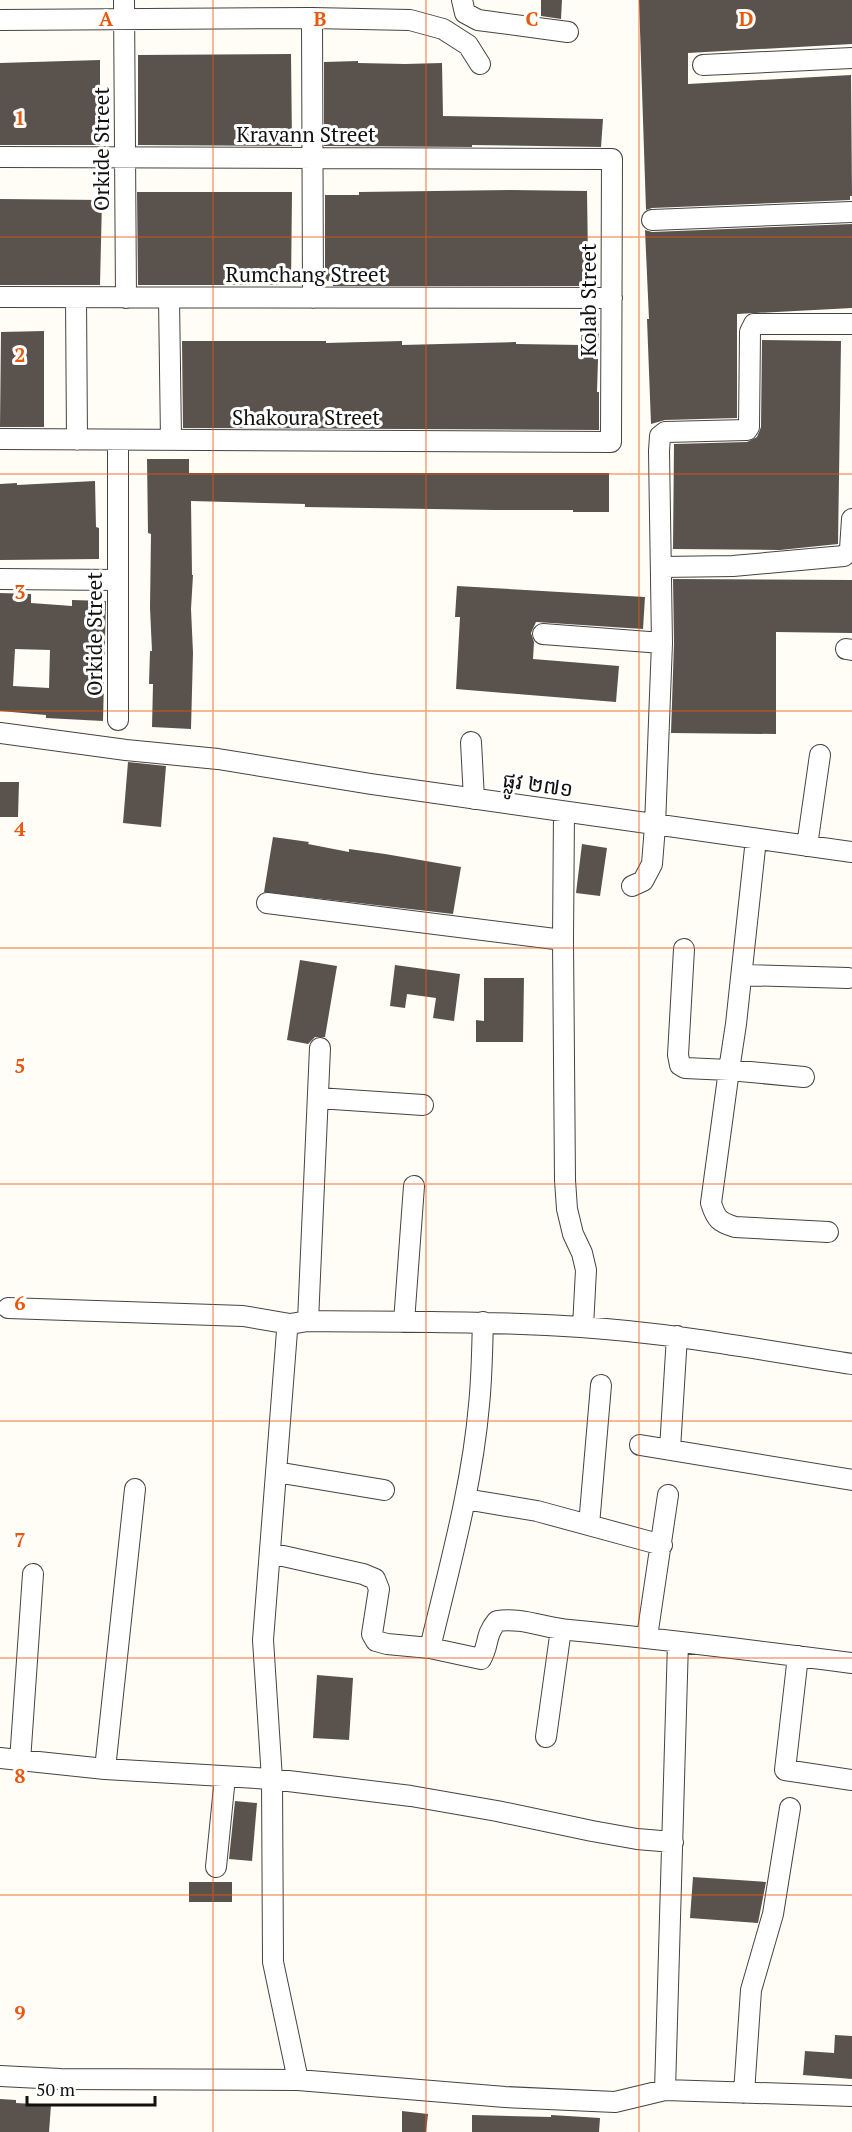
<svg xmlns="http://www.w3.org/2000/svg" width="852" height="2132" font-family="'PT Serif','Noto Sans Khmer',serif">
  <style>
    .building { fill: #5a524d; fill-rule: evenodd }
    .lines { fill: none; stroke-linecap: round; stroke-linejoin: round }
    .minor-casing { stroke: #444; stroke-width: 22 }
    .minor { stroke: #fff; stroke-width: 20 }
    .grid { fill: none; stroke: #e8590c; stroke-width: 1.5; stroke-opacity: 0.55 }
    .labels { text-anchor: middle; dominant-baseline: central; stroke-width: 6; stroke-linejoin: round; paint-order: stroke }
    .street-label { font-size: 21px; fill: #111; stroke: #fff }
    .grid-label { font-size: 20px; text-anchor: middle; font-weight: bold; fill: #e8590c; stroke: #fff; stroke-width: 6; stroke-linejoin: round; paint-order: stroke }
  </style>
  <rect width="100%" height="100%" fill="#fffdf5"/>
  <path class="building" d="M541 0H562L561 19 541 16Z
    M639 0H852V44L688 53V84L851 75 852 196H850V200L652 208 646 210Z
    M291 54 292 146 138 145V55Z
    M100 60V145H0V63Z
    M358 61V63L405 64 442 63 443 116 603 119 601 147 472 145V147L324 146V62Z
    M510 190 587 191 588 259H594V286H333V281H325V195H359V192Z
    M137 192H292L291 285H138Z
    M0 199 102 200 100 285H0Z
    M852 224V308L737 314V418L665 420 651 424 647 319H649L645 230 652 232Z
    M582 326H599L597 392H599V430L183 428 182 341H326V343L402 341V345L516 342V344L581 345Z
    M44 331V427H0L1 332Z
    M762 340 841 341 838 544 780 550 673 549 674 444 747 442 757 437 761 427Z
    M147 459H189V473H609V512H573V510H495L305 507V504L191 501 192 575H193L191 609 193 653 191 729 152 727 153 684H149L150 651H152L150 608 151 534 148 533Z
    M95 481 96 527 99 528V559L0 560V484L17 483V485Z
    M673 579 852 580V633L776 632V734L671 733 674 643Z
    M457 586 645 597 643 629 536 622 531 633 534 642 533 659 619 666 616 702 456 689 460 617H455Z
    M0 593 31 594V603L72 606V600L106 601 103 721 46 718V715L0 711ZM15 649 50 650 49 688 13 686Z
    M128 762 166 766 161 827 123 823Z
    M0 782H19L18 817H0Z
    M273 837 309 842 308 844 349 852V849L385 854 461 867 453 914 264 892Z
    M582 844 607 848 600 896 576 893Z
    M300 960 337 966 325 1037H315L308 1044 287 1040Z
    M395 965 460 974 454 1021 433 1018 436 998 407 994 405 1008 390 1006Z
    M484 978H524L523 1042H476V1020L484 1021Z
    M317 1675 353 1678 349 1740 313 1738Z
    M235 1801 257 1803 252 1861 229 1859Z
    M693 1877 766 1882 758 1923 690 1918Z
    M189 1882H232V1902H189Z
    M835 2035 852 2036V2079L803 2075 805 2051 834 2053Z
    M0 2099 16 2100V2103L51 2105 49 2132H0Z
    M402 2111 428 2114 426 2132H402Z
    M472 2115 551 2117V2115L600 2118 599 2132H472Z"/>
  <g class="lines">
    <g class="minor-casing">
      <path id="minor" d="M124 0 126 298
        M462 0 465 13 478 20 568 32
        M312 18 313 298
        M0 20 312 18 410 20 443 29 468 45 480 64
        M703 65 852 58
        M0 157 612 159 611 442 0 439
        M652 220 852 212
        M0 297 612 298
        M76 298 77 440
        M169 298 171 440
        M118 440V720
        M662 567 733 566 844 556 850 549 852 519
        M0 579 118 580
        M543 634 662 643
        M846 649 852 650
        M0 733 126 750 218 759 371 784 852 852
        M471 742 474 799
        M564 812 563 940 565 1180 567 1209 573 1234 582 1253 586 1270 583 1327
        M756 839 736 1024 729 1070 804 1077
        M807 846 820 755
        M632 886 643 881 652 864 655 826 662 643 659 451 660 436 665 432 747 430 749 427 750 332 754 324H852
        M267 903 563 940
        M684 949 678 1055 680 1065 685 1068 729 1070 711 1203C716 1219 719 1222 735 1227L828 1232
        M742 975 848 978
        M318 1098 423 1105
        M8 1308 243 1316 290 1324
        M308 1321 320 1048
        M404 1322 414 1186
        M640 1445 852 1480
        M670 1449 677 1336
        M276 1472 384 1490
        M465 1499 537 1511 662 1545
        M589 1525 601 1385
        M270 1553 363 1574 375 1579 379 1589 372 1634 376 1641 387 1644 430 1648 481 1659C490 1643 484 1637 497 1621 521 1617 545 1628 569 1630 664 1639 758 1651 852 1663
        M647 1637 668 1495
        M430 1648C449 1568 472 1487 479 1405 482 1377 482 1349 483 1322
        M798 1656 785 1770 852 1780
        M546 1737 561 1629
        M0 1758 105 1769 272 1779 411 1796 497 1811 592 1831 637 1839 673 1842
        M20 1761 33 1574
        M105 1769 135 1489
        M216 1867 225 1777
        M0 2076 60 2079 298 2080 505 2097 615 2102 665 2090 852 2096
        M298 2080 273 1962 272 1779 263 1640 287 1331 290 1324 308 1321C400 1322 491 1321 581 1327 672 1333 762 1350 852 1364
        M665 2090 678 1642
        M744 2093 751 1990 773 1914 790 1808"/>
    </g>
    <use href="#minor" class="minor"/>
  </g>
  <path class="grid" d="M213 0V2132M426 0V2132M639 0V2132M0 237H852M0 474H852M0 711H852M0 948H852M0 1184H852M0 1421H852M0 1658H852M0 1895H852"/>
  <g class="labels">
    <g class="street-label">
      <text x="306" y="134">Kravann Street</text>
      <text transform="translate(101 149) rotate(-90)">Orkide Street</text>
      <text x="306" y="274">Rumchang Street</text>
      <text transform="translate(588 300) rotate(-90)">Kolab Street</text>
      <text x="306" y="417">Shakoura Street</text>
      <text transform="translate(94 634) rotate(-90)">Orkide Street</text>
      <text transform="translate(538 784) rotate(8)">ផ្លូវ ២៧១</text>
    </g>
  </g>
  <g class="grid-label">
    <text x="106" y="26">A</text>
    <text x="320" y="26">B</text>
    <text x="532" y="26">C</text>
    <text x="746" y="26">D</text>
    <text x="20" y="125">1</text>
    <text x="20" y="362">2</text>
    <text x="20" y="599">3</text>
    <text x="20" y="836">4</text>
    <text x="20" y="1073">5</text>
    <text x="20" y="1310">6</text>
    <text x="20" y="1547">7</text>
    <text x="20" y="1783">8</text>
    <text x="20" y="2020">9</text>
  </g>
  <path d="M27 2096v9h128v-9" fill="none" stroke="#111111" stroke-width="3"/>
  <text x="36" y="2096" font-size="18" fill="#111111" stroke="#ffffff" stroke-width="4.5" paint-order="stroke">50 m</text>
</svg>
